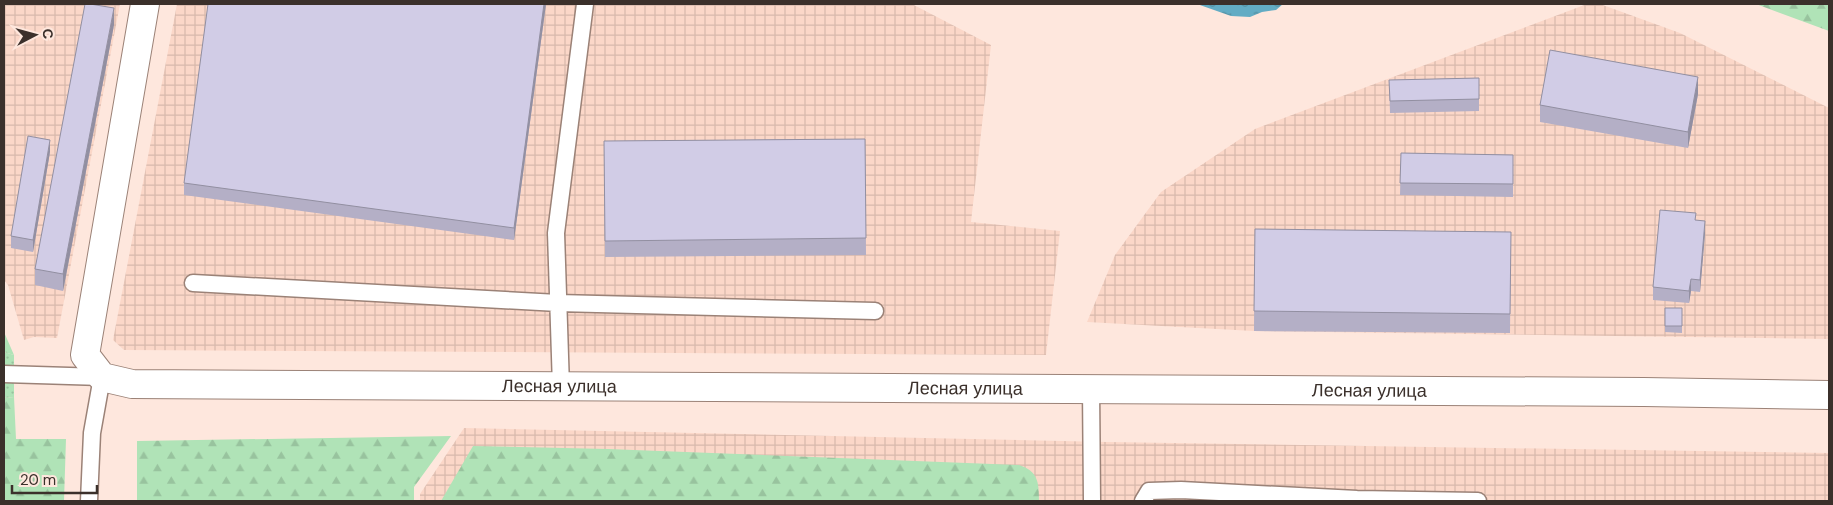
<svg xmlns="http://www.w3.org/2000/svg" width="1833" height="505" font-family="'DM Sans',sans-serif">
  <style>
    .industrial { fill: url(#industrial-grid) }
    .grass { fill: url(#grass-dots) }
    .forest { fill: url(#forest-firs) }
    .water { fill: url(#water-ripples) }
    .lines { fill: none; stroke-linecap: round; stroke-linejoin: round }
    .service-casing { stroke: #9b8277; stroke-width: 19 }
    .minor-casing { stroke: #9b8277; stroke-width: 30 }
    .service { stroke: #fff; stroke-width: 16 }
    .minor { stroke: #fff; stroke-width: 28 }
    .wall { fill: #b4afc6 }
    .shaded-wall { fill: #928fa1 }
    .building { fill: #d1cce6; stroke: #928fa1 }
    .labels { text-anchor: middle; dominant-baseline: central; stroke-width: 4.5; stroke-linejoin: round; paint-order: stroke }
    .street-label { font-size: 18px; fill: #3b302b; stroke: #fee7dd }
  </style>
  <defs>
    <pattern id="industrial-grid" width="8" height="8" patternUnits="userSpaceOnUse" patternTransform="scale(1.25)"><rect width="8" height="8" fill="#fbd7c8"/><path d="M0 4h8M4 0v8" fill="none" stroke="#d8b9ac"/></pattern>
    <pattern id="grass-dots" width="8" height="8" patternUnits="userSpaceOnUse" patternTransform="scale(1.25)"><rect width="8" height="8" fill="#b0e3b7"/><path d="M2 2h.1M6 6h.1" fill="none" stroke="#98c39e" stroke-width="1.8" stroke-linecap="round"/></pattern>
    <pattern id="forest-firs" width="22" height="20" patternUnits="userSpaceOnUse" patternTransform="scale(1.25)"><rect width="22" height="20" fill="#b0e3b7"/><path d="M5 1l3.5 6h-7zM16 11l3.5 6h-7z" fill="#98c39e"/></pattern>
    <pattern id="water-ripples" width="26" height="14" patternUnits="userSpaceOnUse" patternTransform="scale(1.25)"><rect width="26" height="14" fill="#62acc4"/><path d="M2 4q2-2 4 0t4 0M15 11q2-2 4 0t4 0" fill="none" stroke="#528c9f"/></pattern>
  </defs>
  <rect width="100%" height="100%" fill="#fee7dd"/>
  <path class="industrial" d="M4 4H120L57 338 34 337 24 340 8 285 4 280Z
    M177 4H912L991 45 971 222 1060 231 1046 355 124 350 113 340Z
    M1587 4H1600L1680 33 1829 108V339L1254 331 1087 322 1115 255 1161 192 1255 129Z
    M464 428 1107 442 1829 453V501H420V494Z"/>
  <path class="grass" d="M4 352 14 355V397L4 398Z"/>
  <path class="forest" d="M1756 4H1829V31Z
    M4 332 14 355 4 352Z
    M14 397 16 439H66L64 501H4V398Z
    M451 436 414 487V501H137V441Z
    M473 446 608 449 1019 465C1038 471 1039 482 1039 501H441Z"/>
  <path class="water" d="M1197 4H1283L1276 10 1262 12 1250 17 1231 16Z"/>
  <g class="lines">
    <g class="service-casing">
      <path id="service" d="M193 283 558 303 875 311
        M4 374 102 377 92 433 89 501
        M561 387 556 233 585 4
        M1091 388 1092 501
        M1143 501 1149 491 1181 490 1357 499 1478 501"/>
    </g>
    <g class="minor-casing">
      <g id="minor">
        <path id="s1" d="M145 4 85 355 102 377 132 384 1644 392 1829 395"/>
      </g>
    </g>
    <use href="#service" class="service"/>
    <use href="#minor" class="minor"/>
  </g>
  <path class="wall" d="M546 4 514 240 184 195V183Z
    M114 25 63 291 35 285V269Z
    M1479 78V111L1390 113 1389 80Z
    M1698 94 1688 148 1540 122V105Z
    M865 139 866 255 605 257 604 141Z
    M50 152 33 252 11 248V236Z
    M1401 153 1513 155V197L1400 195Z
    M1696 220 1705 233 1700 292 1691 291 1689 303 1653 300V287Z
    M1255 229 1511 232 1510 333 1254 331Z
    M1665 308H1682V333L1665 332Z"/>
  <path class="shaded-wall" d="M544 4H546L514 240V228Z
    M114 8V25L63 291V274Z
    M1698 77V94L1688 148V132Z
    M50 140V152L33 252V240Z
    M1705 221V233L1700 292V280Z
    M1691 279V291L1689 303V291Z"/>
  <path class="building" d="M85 4H90L114 8 63 274 35 269Z
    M208 4H544L514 228 184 183Z
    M1550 50 1698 77 1688 132 1540 105Z
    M1479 78V99L1390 101 1389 80Z
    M28 136 50 140 33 240 11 236Z
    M865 139 866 238 605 241 604 141Z
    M1401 153 1513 155V184L1400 183Z
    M1660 210 1696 213 1695 220 1705 221 1700 280 1691 279 1689 291 1653 287Z
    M1255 229 1511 232 1510 314 1254 311Z
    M1665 308H1682V326H1665Z"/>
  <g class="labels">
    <g class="street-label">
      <text stroke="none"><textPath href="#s1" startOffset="842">Лесная улица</textPath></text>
      <text stroke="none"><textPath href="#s1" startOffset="1248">Лесная улица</textPath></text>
      <text stroke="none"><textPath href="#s1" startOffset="1652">Лесная улица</textPath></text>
    </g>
  </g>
  <rect width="1833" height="505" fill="none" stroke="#3b302b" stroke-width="10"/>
  <g transform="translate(35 35) rotate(84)" stroke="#fee7dd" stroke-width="4" paint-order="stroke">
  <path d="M0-4L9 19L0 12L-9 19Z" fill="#3b302b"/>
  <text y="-8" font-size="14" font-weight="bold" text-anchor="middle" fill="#3b302b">С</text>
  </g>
  <path d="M12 485v8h85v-8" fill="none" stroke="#3b302b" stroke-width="2.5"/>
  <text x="20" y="485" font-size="15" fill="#3b302b" stroke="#fee7dd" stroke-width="4" paint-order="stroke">20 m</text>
</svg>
